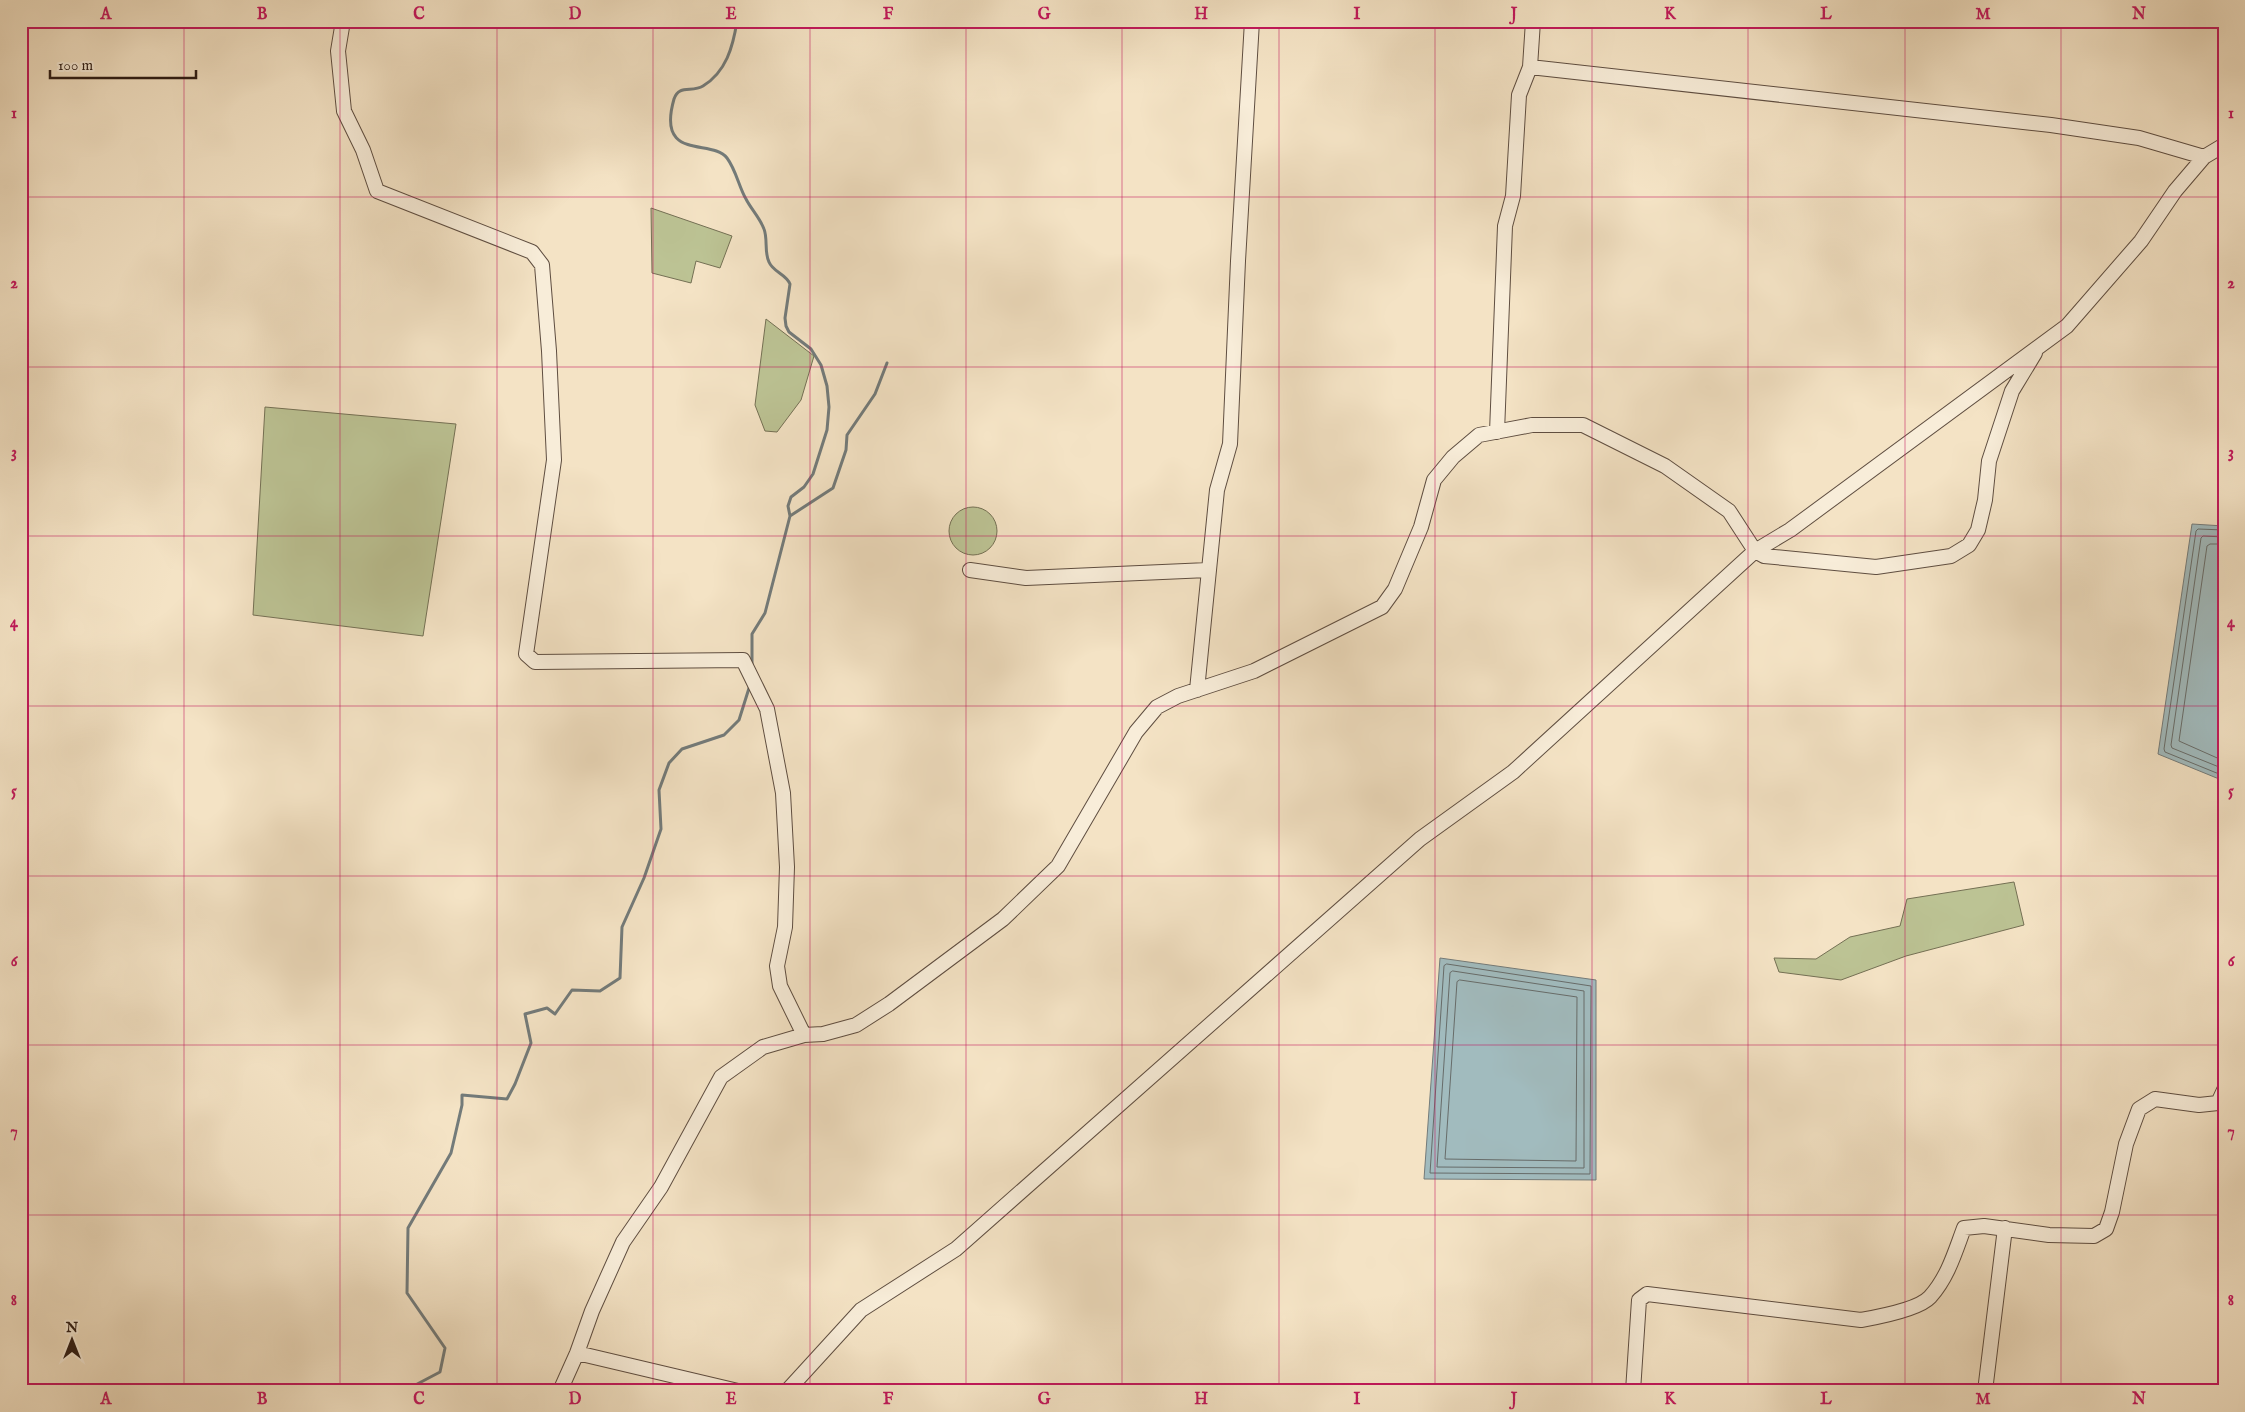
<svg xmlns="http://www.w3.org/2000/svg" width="2245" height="1412" font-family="'IM FELL English',serif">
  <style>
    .green { fill: #bcc394; stroke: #747054 }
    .water { fill: #a1bbbe; stroke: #737b7a }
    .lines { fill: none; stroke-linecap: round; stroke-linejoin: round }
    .shore { stroke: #676c6a; stroke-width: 1 }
    .stream { stroke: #737b7a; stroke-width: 3 }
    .minor-casing { stroke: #5f4e41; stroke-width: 16 }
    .minor { stroke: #f8edd9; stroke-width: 14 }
    .grid { fill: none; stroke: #c2185b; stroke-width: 1; stroke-opacity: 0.55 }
    .neatline { fill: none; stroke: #c2185b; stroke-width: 2 }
    .grid-label { font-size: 16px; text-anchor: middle; font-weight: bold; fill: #c2185b }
  </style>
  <rect width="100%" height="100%" fill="#f4e3c5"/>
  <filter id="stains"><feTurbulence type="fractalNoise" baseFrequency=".004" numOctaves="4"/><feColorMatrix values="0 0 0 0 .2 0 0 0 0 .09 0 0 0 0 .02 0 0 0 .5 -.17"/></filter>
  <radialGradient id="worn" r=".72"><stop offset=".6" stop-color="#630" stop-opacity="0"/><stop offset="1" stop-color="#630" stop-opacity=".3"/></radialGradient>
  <path class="green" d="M651 208 732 236 720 268 696 261 691 283 652 273Z
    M766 319 814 356 801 400 777 432 765 431 755 405Z
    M265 407 456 424 423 636 253 615Z
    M949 531a24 24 0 1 1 48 0a24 24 0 1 1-48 0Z
    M2014 882 2024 925 1906 956 1841 980 1779 972 1774 958 1816 959 1850 937 1900 926 1907 899Z"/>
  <path class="water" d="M2192 524 2224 526V781L2158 754Z
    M1440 958 1596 980V1180L1424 1179Z"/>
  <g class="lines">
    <path class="shore" d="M2224 530 2198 529 2196 531 2164 749 2165 752 2224 776
      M2224 537 2203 536 2201 538 2171 745 2172 748 2224 769
      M2224 544H2210L2207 546 2179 741 2224 761
      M1447 964 1591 986 1590 1174 1430 1173 1444 966Z
      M1453 971 1584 991V1168L1437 1167 1450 973Z
      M1460 980 1577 997 1576 1161 1445 1159 1457 982Z"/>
    <path class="stream" d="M737 21C733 47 726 72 703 86 692 93 679 84 674 99 656 162 712 138 727 158 736 170 739 187 746 199 751 209 760 218 764 229 768 239 764 252 769 262 773 272 786 274 790 284L785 318 786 326 789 332 811 349 821 365 827 386 829 407 827 430 813 474 804 487 791 497 788 506 790 516
      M752 667V634L765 613 790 516 833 488 846 450 847 435 875 394 887 363
      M404 1391 440 1372 445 1348 407 1293 408 1228 451 1153 462 1105V1095L507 1099 515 1084 531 1043 525 1014 547 1008 555 1014 572 990 600 991 620 978 622 927 644 878 661 829 659 790 669 763 682 749 724 735 739 720 750 685"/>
    <g class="minor-casing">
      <path id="minor" d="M343 21 338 51 344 111 363 150 377 191 532 252 542 265 549 351 554 460 526 654 535 662 743 660 767 709 783 793 787 867 785 927 777 966 780 986 804 1035
        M1530 67 2051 125 2139 138 2204 157
        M1497 432 1505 226 1513 196 1519 95 1530 67 1533 21
        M970 570 1026 578 1208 570
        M1197 690 1217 490 1230 444 1238 261 1252 21
        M577 1353 738 1391
        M560 1391 577 1353 592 1311 623 1242 661 1187 721 1077 763 1047 804 1035 823 1034 856 1025 889 1004 1003 919 1058 866 1136 732 1157 707 1178 696 1254 671 1382 607 1395 589 1421 527 1434 480 1453 457 1479 435 1532 425H1583L1665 466 1729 511 1755 551 1790 530 2067 326 2141 241 2175 191 2204 157 2224 145
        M787 1391 861 1310 956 1249 1420 839 1513 772 1755 551 1764 556 1876 567 1951 556 1969 545 1978 530 1985 500 1989 461 2012 391 2035 353
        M1633 1391 1639 1300 1647 1294 1861 1320C1878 1317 1919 1309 1930 1297 1948 1277 1955 1252 1964 1228L1984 1226 2049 1235 2094 1236 2106 1229 2112 1212 2126 1144 2139 1109 2155 1099 2199 1105 2218 1103 2224 1090
        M1985 1391 2005 1228"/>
    </g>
    <use href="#minor" class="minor"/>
  </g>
  <path class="grid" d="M184 21V1391M340 21V1391M497 21V1391M653 21V1391M810 21V1391M966 21V1391M1122 21V1391M1279 21V1391M1435 21V1391M1592 21V1391M1748 21V1391M1905 21V1391M2061 21V1391M21 197H2224M21 367H2224M21 536H2224M21 706H2224M21 876H2224M21 1045H2224M21 1215H2224"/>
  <rect width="2245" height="1412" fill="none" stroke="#f4e3c5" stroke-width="55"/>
  <g transform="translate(72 1340)" stroke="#f8edd9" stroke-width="4" paint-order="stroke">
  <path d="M0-4L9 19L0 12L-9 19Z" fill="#2d1c15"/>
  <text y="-8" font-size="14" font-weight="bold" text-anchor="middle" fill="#2d1c15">N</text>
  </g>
  <path d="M50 70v8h146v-8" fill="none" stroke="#2d1c15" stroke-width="2.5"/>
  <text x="58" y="70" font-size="15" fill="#2d1c15" stroke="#f8edd9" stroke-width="4" paint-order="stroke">100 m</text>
  <rect x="28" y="28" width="2190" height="1356" class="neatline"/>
  <g class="grid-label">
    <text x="106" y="19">A</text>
    <text x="262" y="19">B</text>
    <text x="419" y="19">C</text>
    <text x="575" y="19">D</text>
    <text x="731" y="19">E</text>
    <text x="888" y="19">F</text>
    <text x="1044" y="19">G</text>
    <text x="1201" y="19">H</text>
    <text x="1357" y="19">I</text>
    <text x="1514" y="19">J</text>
    <text x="1670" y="19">K</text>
    <text x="1826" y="19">L</text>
    <text x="1983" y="19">M</text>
    <text x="2139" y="19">N</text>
    <text x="14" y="118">1</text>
    <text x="2231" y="118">1</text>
    <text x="14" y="288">2</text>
    <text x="2231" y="288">2</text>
    <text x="14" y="457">3</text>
    <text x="2231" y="457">3</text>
    <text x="14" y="627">4</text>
    <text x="2231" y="627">4</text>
    <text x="14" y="796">5</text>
    <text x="2231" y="796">5</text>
    <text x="14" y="966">6</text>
    <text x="2231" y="966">6</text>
    <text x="14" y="1136">7</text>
    <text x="2231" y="1136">7</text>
    <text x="14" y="1305">8</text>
    <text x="2231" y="1305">8</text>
    <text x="106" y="1404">A</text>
    <text x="262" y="1404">B</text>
    <text x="419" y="1404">C</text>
    <text x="575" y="1404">D</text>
    <text x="731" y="1404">E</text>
    <text x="888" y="1404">F</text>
    <text x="1044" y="1404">G</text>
    <text x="1201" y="1404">H</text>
    <text x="1357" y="1404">I</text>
    <text x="1514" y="1404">J</text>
    <text x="1670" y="1404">K</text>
    <text x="1826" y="1404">L</text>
    <text x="1983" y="1404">M</text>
    <text x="2139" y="1404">N</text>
  </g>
  <rect width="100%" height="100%" filter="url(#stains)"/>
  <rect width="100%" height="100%" fill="url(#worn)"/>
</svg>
